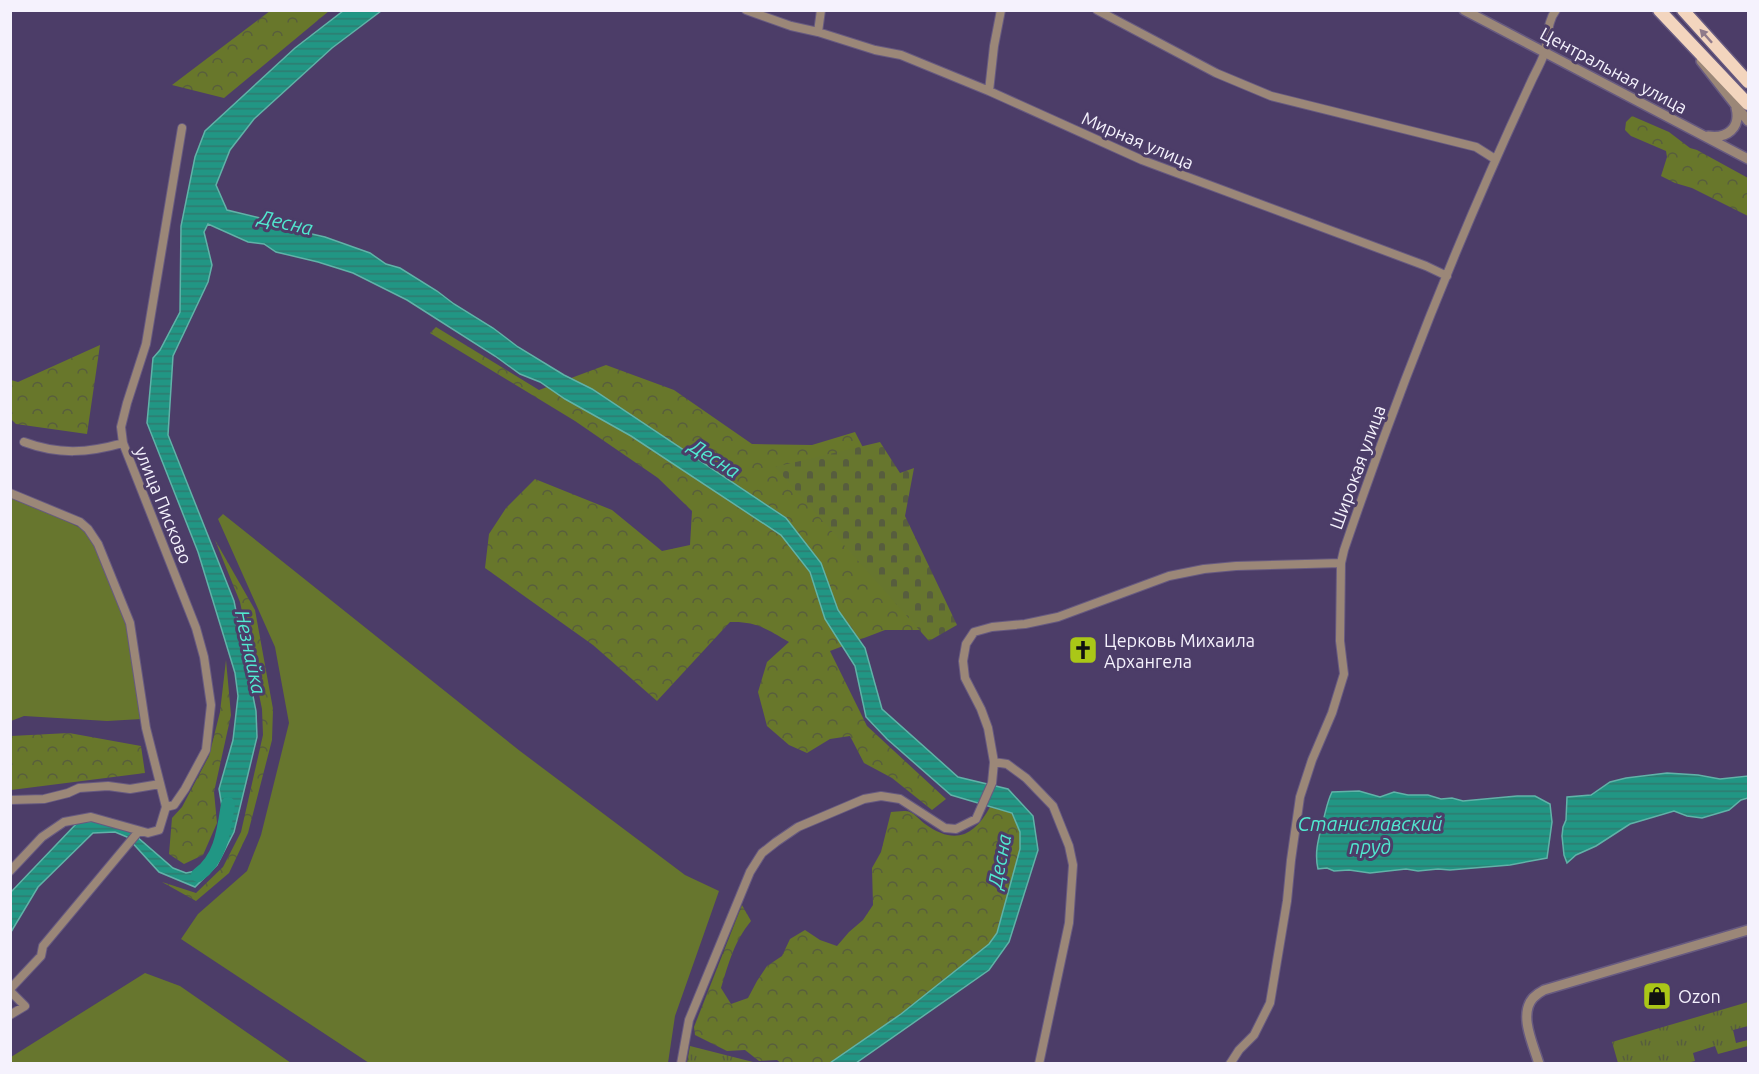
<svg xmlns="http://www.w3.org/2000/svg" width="1759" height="1074" font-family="Ubuntu,sans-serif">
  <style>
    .grass { fill: #67762e }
    .forest { fill: url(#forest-crowns) }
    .cemetery { fill: url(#cemetery-stones) }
    .park { fill: url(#park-tufts) }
    .water { fill: url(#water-rules); stroke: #61b2a8; stroke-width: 1.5 }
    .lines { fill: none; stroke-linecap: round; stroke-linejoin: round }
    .river { stroke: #219684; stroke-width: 14 }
    .minor-casing { stroke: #675a80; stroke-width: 10 }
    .tertiary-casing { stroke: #675a80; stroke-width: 12 }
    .trunk-casing { stroke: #675a80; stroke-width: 15 }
    .minor { stroke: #9b8778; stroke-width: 8 }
    .tertiary { stroke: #9b8778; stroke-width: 9 }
    .trunk { stroke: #f3d5be; stroke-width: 12 }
    .oneway { fill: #8f7a8a }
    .labels { text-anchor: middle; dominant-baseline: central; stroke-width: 6; stroke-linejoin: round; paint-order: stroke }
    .street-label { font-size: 18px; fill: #f5f2fd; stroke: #4c3d68 }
    .poi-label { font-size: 18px; fill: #f5f2fd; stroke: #4c3d68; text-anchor: start }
    .water-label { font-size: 20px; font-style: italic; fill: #51e9d0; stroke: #4c3d68 }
  </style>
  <defs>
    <pattern id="forest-crowns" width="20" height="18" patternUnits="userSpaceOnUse" patternTransform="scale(1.5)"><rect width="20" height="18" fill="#68772b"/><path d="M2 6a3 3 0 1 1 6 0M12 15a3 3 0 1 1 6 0" fill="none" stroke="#585e3d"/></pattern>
    <pattern id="cemetery-stones" width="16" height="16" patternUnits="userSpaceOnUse" patternTransform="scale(1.5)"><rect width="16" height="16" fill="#67762e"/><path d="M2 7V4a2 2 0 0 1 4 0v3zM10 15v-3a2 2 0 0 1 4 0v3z" fill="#575d3e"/></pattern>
    <pattern id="park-tufts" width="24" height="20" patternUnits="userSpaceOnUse" patternTransform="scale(1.5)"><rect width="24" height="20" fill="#67762e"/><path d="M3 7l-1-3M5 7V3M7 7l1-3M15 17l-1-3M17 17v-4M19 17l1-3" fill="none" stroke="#575d3e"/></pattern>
    <pattern id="water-rules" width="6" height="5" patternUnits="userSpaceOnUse" patternTransform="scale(1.5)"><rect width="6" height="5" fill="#219684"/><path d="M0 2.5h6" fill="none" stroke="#2f7b70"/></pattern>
  </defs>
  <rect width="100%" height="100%" fill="#4c3d68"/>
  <path class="grass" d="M10 493 28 503 85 530 122 595 142 719 107 721 24 716 11 721Z
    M223 514 520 751 685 875 719 891 675 1016 668 1063H369L181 939 198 914 247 871 261 835 289 723 275 647 218 519Z
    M145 973 180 986 291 1063H11V1057Z"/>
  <path class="forest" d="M270 11H329L224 98 172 85Z
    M1632 116 1669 132 1690 148 1697 150 1748 178V216L1692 188 1675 183 1661 176 1667 157 1666 151 1631 136 1625 130 1626 122Z
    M436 327 539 390 606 365 674 390 752 444 812 445 855 432 889 498 935 630H885L830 651 867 726 946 799 932 810 892 778 864 763 850 736 830 739 807 753 789 745 767 726 758 692 767 662 789 642C767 629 756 621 730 622L657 701 593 645 485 568 489 534 506 508 535 479 612 510 662 551 690 545 692 511 658 478 575 421 430 333Z
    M100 345 87 434 16 424 11 419V380L18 382Z
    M215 540 255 610 273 709 272 740 248 833 229 873 196 901 162 882 196 893 223 867 241 832 263 735 262 709 240 602Z
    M226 660 231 715 214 792 217 823 203 855 184 864 169 854 172 818 182 807 209 756 220 712Z
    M69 733 141 746 145 773 11 790V736Z
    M990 807 1012 813 1020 832V849L997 933 989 944 901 1014 830 1063 782 1064 777 1060 759 1061 745 1050 727 1051 695 1035 694 1027 742 905 751 921C734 942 729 962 721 988L731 1004 748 998 757 981 767 966 782 956 790 939 805 930 820 940 837 946 849 932 863 920 873 905 872 868 881 852 891 812C896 812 905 810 910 812 915 814 921 821 925 824 954 845 974 837 990 807Z"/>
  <path class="cemetery" d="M880 442 900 473 914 468 905 516 957 625 929 641 775 467Z"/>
  <path class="park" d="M1748 1002V1026L1733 1030 1736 1043 1748 1040V1046L1718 1054 1715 1046 1693 1053 1695 1061 1687 1063H1618L1612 1042Z
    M690 1046 757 1063H687Z"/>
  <path class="water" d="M343 11H381L332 48 254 119 230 150 216 185 227 210 260 218 272 224 290 229 325 237 370 253 386 264 400 268 437 291 454 304 493 328 518 347 564 375 592 389 786 518 821 563 838 610 865 648 882 709 958 777 1008 789 1033 816 1038 850 1009 942 989 970 856 1063H830L901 1014 989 944 997 933 1020 849V832L1012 813 951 795 887 739 866 717 855 666 825 619 810 572 781 535 631 436 565 399 540 382 520 374 495 356 407 300 353 273 318 262 276 252 264 244 248 242 208 224 204 232 212 265 208 282 173 356 168 435 234 601 256 711 257 737 234 832 217 865 195 887 159 872 127 837 115 832 93 833 38 887 11 932V892L78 822 100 821 129 830 173 868 186 873 205 869 222 845 225 824 219 789 233 740 238 696 235 673 198 552 147 423 153 358 160 350 180 312 181 226 195 157 205 131 295 48Z
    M1667 773 1698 775 1720 779 1748 776V798L1741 800 1729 810 1702 818 1687 816 1674 811 1630 824 1596 846 1576 855 1567 863 1564 855 1562 836 1563 827 1566 820 1567 797 1591 795 1610 782 1626 778Z
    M1359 791 1380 797 1394 792 1408 795H1428L1441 799 1452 798 1463 801 1517 796H1535L1550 804 1552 822 1547 858 1510 865 1450 870 1438 869 1418 871 1406 869 1370 873 1349 870 1334 871 1327 868 1318 869C1314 852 1319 837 1323 821 1326 811 1327 802 1332 792Z"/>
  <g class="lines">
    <path class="river" d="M198 875C221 859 224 830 228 804"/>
    <g class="minor-casing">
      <path id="minor" d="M746 10 791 26 818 32 875 50 901 55 989 91 1142 160 1426 266 1447 276
        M1097 10 1216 73 1271 96 1476 147 1495 159
        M818 32 821 10
        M989 91 994 46 1001 10
        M24 442C59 455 88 453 123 443
        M10 493 80 522 88 529 98 544 130 623 146 728 166 807 159 830 148 833 91 817 64 822 42 837 10 871
        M994 762 1007 764 1026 778 1053 806 1069 846 1073 865 1069 923 1039 1064
        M10 800 44 799 68 793 79 788 108 786 130 789 160 784
        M166 807 174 805 185 789 206 750 211 705 204 657 196 628 123 443 121 427 127 403 146 344 182 128
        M10 989 41 956 43 946 139 831
        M10 991 25 1006 10 1015
        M681 1064 689 1020 750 872 762 853 776 842 798 827 864 799 881 796 900 799 945 828 956 829 976 819 992 783 994 762 988 728 981 709 965 678 963 661 966 644 974 632 992 627 1025 624 1058 617 1169 576 1204 569 1236 566 1341 563 1344 550C1398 391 1460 234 1531 82 1535 73 1541 63 1544 54 1549 39 1546 23 1556 10
        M1230 1064 1239 1050 1254 1035 1270 1003 1287 901 1291 860 1300 797 1312 760 1332 713 1344 674 1340 641 1341 563"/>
    </g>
    <g class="tertiary-casing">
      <path id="tertiary" d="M1464 10 1748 159
        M1701 61 1748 121
        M1708 136C1727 139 1741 128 1736 108
        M1539 1064C1534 1046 1518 1015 1533 998 1536 995 1540 992 1544 990L1748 930"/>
    </g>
    <g class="trunk-casing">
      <path id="trunk" d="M1659 10 1748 104
        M1683 10 1748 82"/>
    </g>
    <use href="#minor" class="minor"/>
    <use href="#tertiary" class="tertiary"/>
    <use href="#trunk" class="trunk"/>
  </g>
  <defs><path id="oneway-solid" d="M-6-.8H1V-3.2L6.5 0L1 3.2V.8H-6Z" transform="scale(1.5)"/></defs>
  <use class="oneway" href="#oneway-solid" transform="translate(1706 36) rotate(-132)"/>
  <defs>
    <g id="church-square" transform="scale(1.5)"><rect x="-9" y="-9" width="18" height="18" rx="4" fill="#aac717" stroke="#4c3d68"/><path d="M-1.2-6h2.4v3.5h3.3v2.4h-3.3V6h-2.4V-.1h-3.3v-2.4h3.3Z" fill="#111"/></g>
    <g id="shop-square" transform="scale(1.5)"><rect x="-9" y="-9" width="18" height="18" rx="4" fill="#aac717" stroke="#4c3d68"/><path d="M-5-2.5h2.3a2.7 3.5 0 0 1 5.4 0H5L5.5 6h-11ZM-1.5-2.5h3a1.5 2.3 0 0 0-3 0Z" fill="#111"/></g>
  </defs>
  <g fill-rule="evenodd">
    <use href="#church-square" x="1083" y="650"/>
    <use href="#shop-square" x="1657" y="996"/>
  </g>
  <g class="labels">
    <g class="street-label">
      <text transform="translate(1614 70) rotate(28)">Центральная улица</text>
      <text transform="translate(1138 140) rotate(23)">Мирная улица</text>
      <text transform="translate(1357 467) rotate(-70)">Широкая улица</text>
      <text transform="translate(164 505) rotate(68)">улица Писково</text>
    </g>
    <g class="poi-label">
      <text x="1104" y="640">Церковь Михаила<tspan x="1104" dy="21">Архангела</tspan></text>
      <text x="1678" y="996">Ozon</text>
    </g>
    <g class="water-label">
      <text transform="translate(286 222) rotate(13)">Десна</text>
      <text transform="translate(715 458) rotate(32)">Десна</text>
      <text transform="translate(251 652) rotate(78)">Незнайка</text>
      <text x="1370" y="823">Станиславский<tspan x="1370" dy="23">пруд</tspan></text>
      <text transform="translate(999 861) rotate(-79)">Десна</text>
    </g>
  </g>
  <rect width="1759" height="1074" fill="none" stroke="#f5f2fd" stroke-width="24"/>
</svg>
